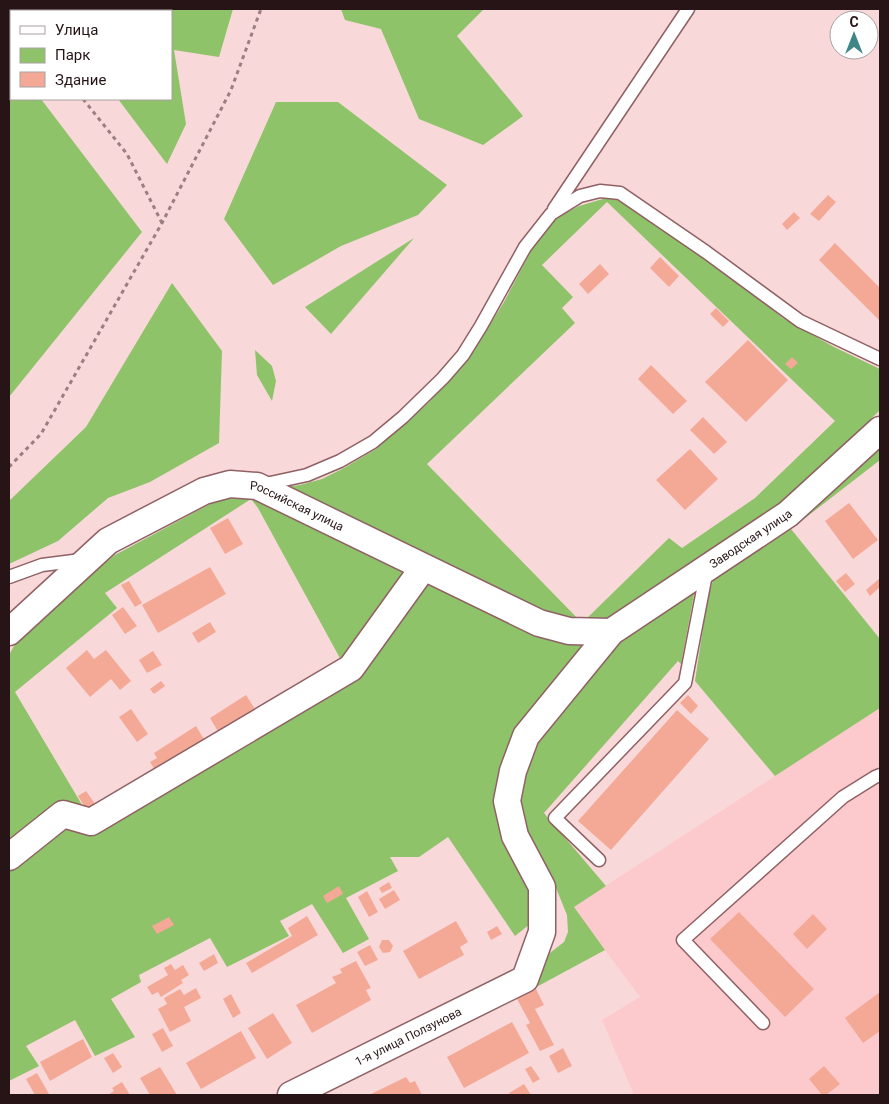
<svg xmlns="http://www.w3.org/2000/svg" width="889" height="1104" font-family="Roboto,sans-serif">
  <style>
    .built { fill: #fccacd }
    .green { fill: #8ec369; fill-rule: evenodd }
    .building { fill: #f4a997 }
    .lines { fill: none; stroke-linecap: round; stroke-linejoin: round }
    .lane-casing { stroke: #8f6164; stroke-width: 15 }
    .street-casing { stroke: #8f6164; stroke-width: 29 }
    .path { stroke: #997f81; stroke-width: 3; stroke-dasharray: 4 4; stroke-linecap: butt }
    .lane { stroke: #fff; stroke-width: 12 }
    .street { stroke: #fff; stroke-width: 26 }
    .labels { text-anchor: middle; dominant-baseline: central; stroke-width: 4; stroke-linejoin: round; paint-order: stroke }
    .street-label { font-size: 12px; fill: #271416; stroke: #fff }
  </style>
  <rect width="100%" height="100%" fill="#f9d8da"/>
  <path class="built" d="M880 708V1095H634L602 1020 640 997 573 907Z"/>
  <path class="green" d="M50 9H233L219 57 174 50 186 124 167 164 118 99H171V11H52Z
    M341 9H484L457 36 523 116 483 145 419 119 381 29 345 20Z
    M9 55 11 59V99H41L142 232 9 397Z
    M276 102H338L447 185 418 215 341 246 273 285 224 219Z
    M613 196 708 258 783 318 834 347 880 369V410L790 499 655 596 602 621 570 626 278 488 300 485 322 479 344 468 376 449 428 403 469 358 504 302 540 234 556 218 579 206ZM607 202 835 421 755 498 682 548 669 538 582 623 427 464 575 323 562 308 573 297 542 265Z
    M414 238 331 334 305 307Z
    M172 283 222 351 219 443 150 482 108 498 58 541 9 564V501L86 427Z
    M255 350 272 366 276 381 272 401 257 375Z
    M880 447V460L791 529 880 639V708L775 776 695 681 707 602 712 583 720 570Z
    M227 495 275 501 525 631 554 641 575 644 597 640 511 748 536 887 530 924 515 936 448 837 419 857H390L398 871 346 898 369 939 343 953 312 904 280 921 289 936 227 967 210 938 139 975 141 982 111 999 135 1037 95 1056 75 1020 26 1046 39 1066 9 1081V655L21 633 48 607 115 555ZM251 499 258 508 341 660 88 815 15 692 117 608 105 593Z
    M696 584 681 664 678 661 544 813 606 886 574 907 605 950 529 991 546 956 564 942 568 932 567 915 554 883 521 833 519 775 534 740 621 631Z"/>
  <path class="building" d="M828 195 836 202 819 221 810 214Z
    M794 212 800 218 787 230 782 224Z
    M835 243 880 288V321L819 260Z
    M660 257 679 276 669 287 650 268Z
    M600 264 609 274 588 294 579 284Z
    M716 308 729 321 723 327 710 314Z
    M748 340 788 380 746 422 705 382Z
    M792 357 798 363 791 369 785 364Z
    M651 365 687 401 673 414 638 379Z
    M703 417 727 442 714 454 690 430Z
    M690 449 718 479 685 510 656 480Z
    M849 503 878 540 853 559 825 521Z
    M228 518 243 544 225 554 210 528Z
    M210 567 226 594 158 633 142 605Z
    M846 573 855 584 845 592 836 581Z
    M880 578V587L870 596 866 590Z
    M129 581 142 603 135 607 121 585Z
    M123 607 137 626 125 634 112 615Z
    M210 622 216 632 198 643 192 633Z
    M87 650 94 659 106 650 131 681 120 690 111 679 90 697 66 668Z
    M153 651 162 665 147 673 139 660Z
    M161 681 165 686 154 694 150 689Z
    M246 695 255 709 219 733 210 718Z
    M688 695 698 706 691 714 680 703Z
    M131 709 148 734 137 742 119 717Z
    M677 710 709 739 611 850 578 821Z
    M196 726 205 741 156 772 150 762 157 758 154 753Z
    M86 791 98 808 89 814 78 796Z
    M389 882 392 888 382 893 379 888Z
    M339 886 343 894 327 903 323 896Z
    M394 890 400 900 385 909 379 899Z
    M367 891 378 912 369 917 358 897Z
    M739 912 814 989 785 1017 710 939Z
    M813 914 827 929 807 949 793 934Z
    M307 916 318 935 252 973 246 963 292 936 288 928Z
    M169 917 174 925 157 934 152 926Z
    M456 921 468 942 460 947 464 955 419 979 403 951Z
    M497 926 502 934 491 940 487 932Z
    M382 940H389L393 946 390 952 383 953 379 947Z
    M370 945 378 960 365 966 357 952Z
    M214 954 218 963 204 971 199 963Z
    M356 961 371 988 366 990 371 1000 312 1033 296 1005 336 983 332 977 342 973 340 969Z
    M171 964 175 970 183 965 189 975 181 980 183 983 161 997 158 992 152 995 147 987 168 975 164 968Z
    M196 988 201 998 184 1007 191 1021 170 1032 158 1009 167 1004 164 998 180 989 184 995Z
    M536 989 544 1005 535 1009 554 1045 540 1051 526 1025 530 1023 517 999Z
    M880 992V1031L863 1043 845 1018Z
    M231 994 241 1013 233 1018 223 999Z
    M273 1013 292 1043 267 1059 248 1028Z
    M512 1022 529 1053 464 1088 447 1057Z
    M163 1028 173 1046 162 1052 152 1034Z
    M241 1031 256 1058 201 1089 186 1063Z
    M83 1039 92 1057 50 1081 40 1062Z
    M563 1048 572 1066 558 1073 549 1056Z
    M113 1053 122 1067 113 1073 104 1058Z
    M531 1066 540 1079 533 1083 525 1069Z
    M824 1066 840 1084 826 1095H822L809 1079Z
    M160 1067 177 1095H150L140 1078Z
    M37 1073 49 1094 46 1095H35L26 1079Z
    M406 1077 410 1083 415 1081 422 1095H369Z
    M122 1082 130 1095H108L114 1091 112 1088Z
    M524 1084 531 1095H510L509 1093Z"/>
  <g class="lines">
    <g class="lane-casing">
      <path id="lane" d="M554 209 688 9
        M261 485 307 475 340 461 373 442 403 417 443 378 463 355 481 326 525 247 551 214 580 196 600 191 620 193 706 252 800 321 880 359
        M9 577 42 565 81 560
        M599 860 555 818 685 683 707 569
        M763 1023 683 940 843 797 875 777 880 775"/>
    </g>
    <g class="street-casing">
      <g id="street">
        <path id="s1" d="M9 632 108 541 204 491 230 484 257 486 539 623 569 631 611 632"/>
        <path d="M9 857 63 814 91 822 351 668 423 568"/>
        <path id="s2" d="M291 1095 525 979 542 932V887L515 836 507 801 513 771 526 736 611 632 788 514 880 430"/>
      </g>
    </g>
    <path class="path" d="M13 9 15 11
      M83 99 127 154 162 223
      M9 467 41 434 162 223 231 90 261 9"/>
    <use href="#lane" class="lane"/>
    <use href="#street" class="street"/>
  </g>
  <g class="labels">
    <g class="street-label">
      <text stroke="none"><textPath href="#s1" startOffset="341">Российская улица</textPath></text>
      <text stroke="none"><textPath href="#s2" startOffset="820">Заводская улица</textPath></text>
      <text stroke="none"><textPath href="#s2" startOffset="131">1-я улица Ползунова</textPath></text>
    </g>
  </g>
  <rect width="889" height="1104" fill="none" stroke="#271416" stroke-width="20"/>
  <rect x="10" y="10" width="162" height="90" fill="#ffffff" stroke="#a9a1a2"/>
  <rect x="20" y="26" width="25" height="8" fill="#ffffff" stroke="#a9a1a2"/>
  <text x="55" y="35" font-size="15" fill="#271416">Улица</text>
  <rect x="20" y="48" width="25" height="15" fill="#8ec369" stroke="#a9a1a2"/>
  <text x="55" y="60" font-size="15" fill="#271416">Парк</text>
  <rect x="20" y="72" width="25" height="15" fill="#f4a997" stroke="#a9a1a2"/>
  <text x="55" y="85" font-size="15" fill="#271416">Здание</text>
  <g transform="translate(854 35)"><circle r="24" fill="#ffffff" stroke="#a9a1a2"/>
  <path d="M0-4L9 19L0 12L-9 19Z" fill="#3f8786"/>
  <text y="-8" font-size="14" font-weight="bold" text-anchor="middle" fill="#271416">С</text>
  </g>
</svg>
